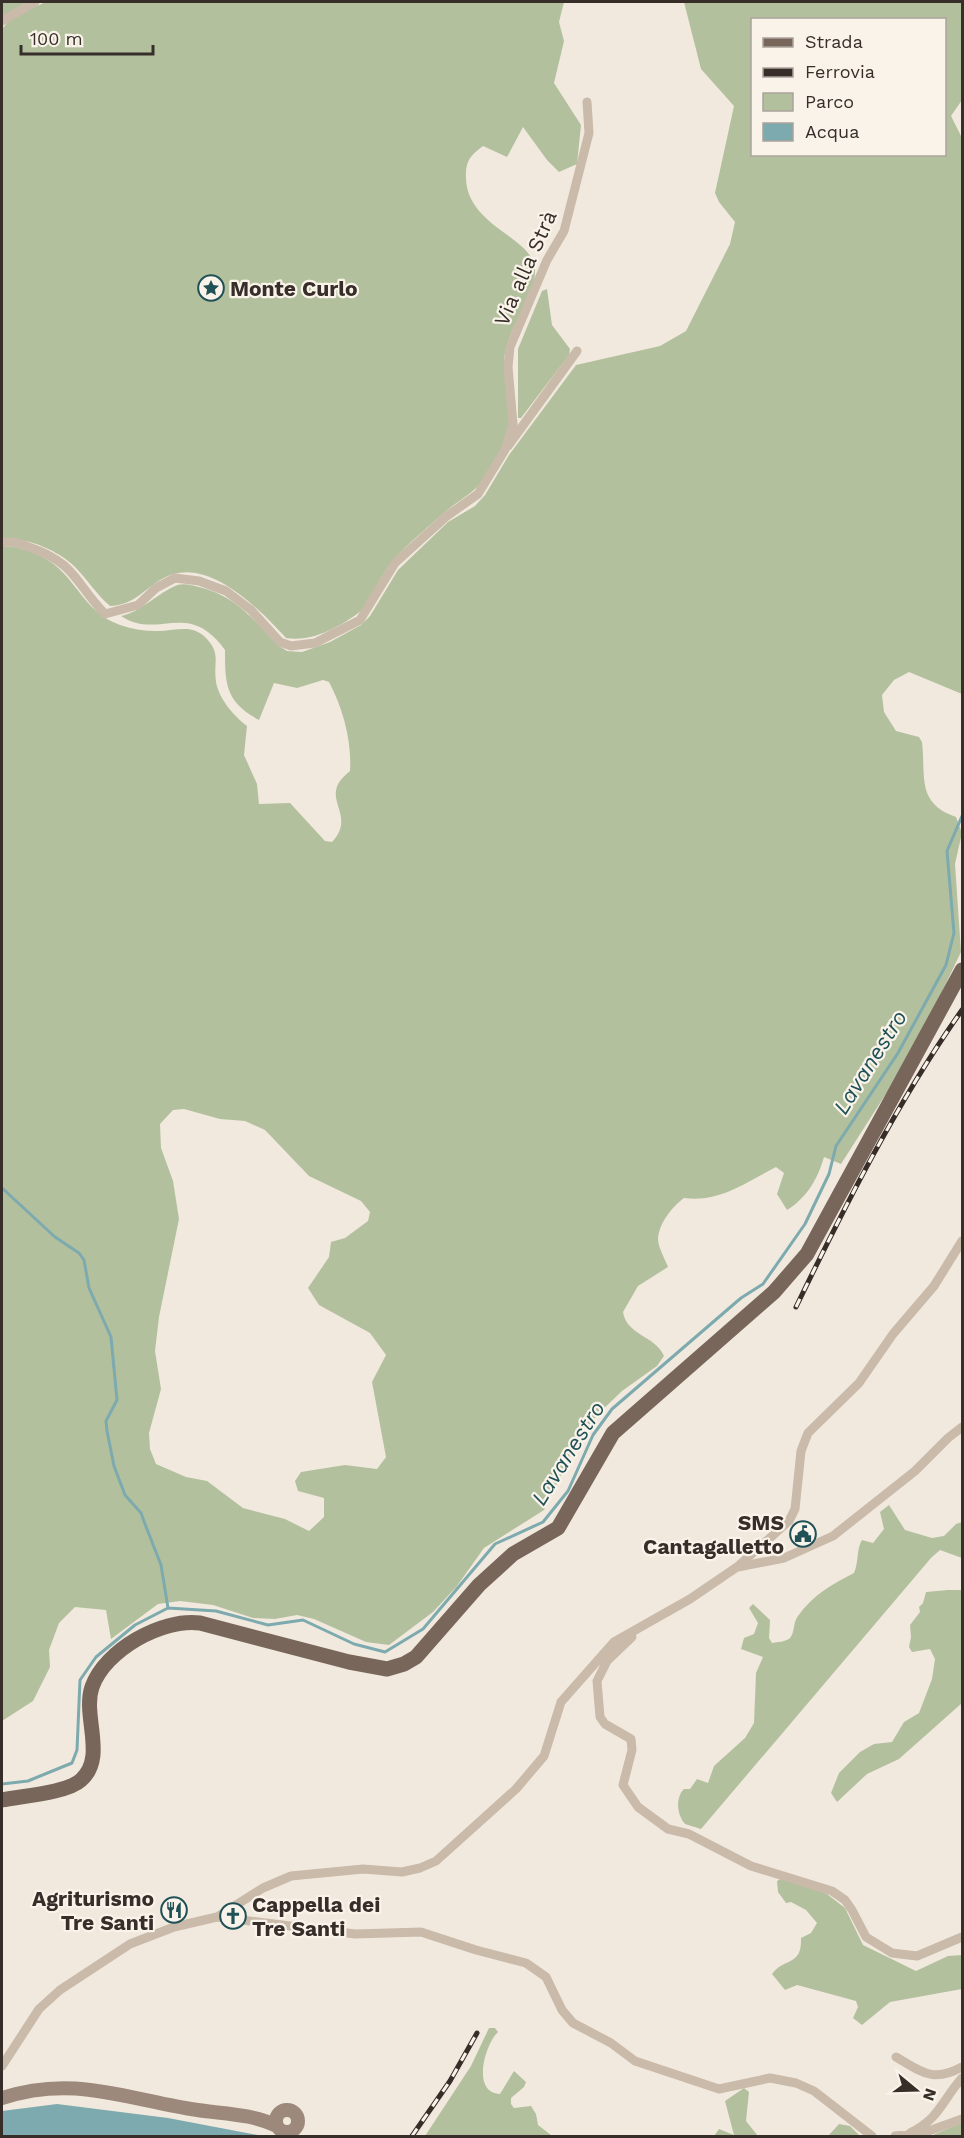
<svg xmlns="http://www.w3.org/2000/svg" width="964" height="2138" font-family="'Work Sans',sans-serif">
  <style>
    .green { fill: #b3c09e; fill-rule: evenodd }
    .water { fill: #7daaae }
    .lines { fill: none; stroke-linecap: round; stroke-linejoin: round }
    .stream { stroke: #7daaae; stroke-width: 3 }
    .street { stroke: #c9baaa; stroke-width: 9 }
    .secondary { stroke: #9d897b; stroke-width: 14 }
    .primary { stroke: #78665b; stroke-width: 15 }
    .rail-casing { stroke: #372e29; stroke-width: 5 }
    .rail { stroke: #f9f3ea; stroke-width: 3; stroke-dasharray: 9; stroke-linecap: butt }
    .labels { text-anchor: middle; dominant-baseline: central; stroke-width: 4.5; stroke-linejoin: round; paint-order: stroke }
    .street-label { font-size: 21px; fill: #372e29; stroke: #f9f3ea }
    .poi-label { font-size: 21px; font-weight: bold; fill: #372e29; stroke: #f9f3ea; text-anchor: start }
    .water-label { font-size: 22px; font-style: italic; fill: #205157; stroke: #f9f3ea }
  </style>
  <rect width="100%" height="100%" fill="#f2e9de"/>
  <path class="green" d="M2 2H29L2 17Z
    M46 2H564L559 22 564 41 554 83 581 125 577 164 559 172 547 160 523 127 507 157 483 146C470 156 465 161 466 179 468 228 537 238 535 272 534 299 512 323 506 348 500 372 510 392 510 415 509 431 502 448 495 463 481 490 467 494 445 512 428 527 410 542 395 558 379 574 374 601 357 614 336 629 311 642 286 638 259 609 206 553 162 579 143 590 134 605 110 606 96 594 88 580 75 567 58 550 26 537 2 539V29L13 16Z
    M684 2H962V100L951 116 962 138V694L909 672 894 680 882 695 884 712 896 731 919 737 922 742C926 777 916 803 956 817L962 833 955 864 961 952 914 1050 841 1164 824 1157C818 1178 807 1198 787 1210L777 1194 784 1173 776 1167C747 1182 719 1203 684 1198 672 1207 659 1223 658 1239 658 1247 665 1259 668 1267L638 1286 623 1312C627 1336 655 1335 664 1356L657 1366 622 1391 597 1415 575 1446 544 1510 484 1548 457 1586 433 1612 389 1645 366 1642 314 1619 297 1615 275 1619 253 1618 213 1605 180 1601 158 1604 111 1639 106 1610 75 1607 59 1623 49 1650 50 1667 33 1701 2 1721V547C11 545 19 548 28 551 71 564 75 599 107 619 121 627 139 631 155 631 171 632 190 623 204 636 222 653 213 661 216 682 219 699 234 716 247 726L244 755 257 784 259 804 290 803 325 841 332 842C359 813 315 798 350 771 352 742 343 708 329 682L323 680 297 688 274 683 259 720C225 702 225 683 225 650 188 598 158 641 121 616 142 611 154 596 173 587 182 582 190 585 199 587 235 595 255 621 279 646L287 651 302 652 330 642 361 625 370 616 398 570 448 522 475 506 485 495 509 455 576 365 660 346 686 331 730 244 735 222 719 202 715 193 734 106 701 69ZM752 20H944V154H752ZM184 1109 220 1119 245 1121 265 1130 309 1176 361 1201 370 1212 368 1221 345 1238 331 1242 329 1257 308 1288 319 1305 370 1333 386 1355 372 1382 386 1457 377 1469 345 1465 301 1472 295 1481 298 1491 324 1498V1517L309 1531 285 1519 243 1508 207 1481 186 1477 156 1464 150 1449 149 1433 161 1389 155 1351 159 1317 179 1219 173 1181 161 1148 160 1124 173 1110Z
    M547 289 552 325 570 349 569 355 521 418H518V349L542 291Z
    M889 1505 905 1530 932 1538 944 1536 956 1524 962 1522V1558L940 1550 931 1558 701 1829 685 1824C677 1815 675 1798 684 1789H690L697 1779 708 1783 714 1766 745 1738 754 1723 756 1673 763 1657 741 1649 744 1638 754 1634 758 1623 749 1608 753 1604 770 1620 769 1638 772 1643C777 1642 786 1642 790 1638 795 1632 793 1622 798 1616 813 1595 832 1584 854 1573 859 1562 856 1550 862 1540L873 1543 884 1529 880 1512Z
    M948 1590H962V1703L899 1759 867 1774 837 1802 831 1793 839 1773 860 1752 874 1744 892 1742 904 1722 919 1713 932 1679 935 1659 930 1649 912 1652 909 1647 911 1637 910 1625 920 1612 919 1607 923 1603 926 1592Z
    M782 1878 827 1894 845 1908 863 1945 916 1971 948 1956 962 1955V1989L890 2002 862 2025 853 2018 858 2007 856 2001 797 1985 785 1990 772 1974C784 1957 802 1967 801 1938L811 1933 817 1923 806 1910 791 1902 786 1903 778 1892 777 1881Z
    M489 2028H495L498 2032C485 2044 471 2093 500 2094L514 2071 526 2082 524 2087 511 2098V2104L514 2108 531 2106 536 2114 538 2125 551 2135 572 2136H425L471 2066Z
    M744 2088 749 2092 746 2121 758 2136H714L719 2129 734 2135 725 2101Z
    M962 2123V2136H932L935 2134Z
    M839 2124 850 2126 860 2136H828Z"/>
  <path class="water" d="M57 2104 168 2118 263 2136H2V2111Z"/>
  <g class="lines">
    <path class="stream" d="M2 1188 55 1237 79 1253 84 1260 89 1288 111 1337 117 1400 106 1421 107 1431 114 1466 125 1495 141 1513 145 1524 161 1565 168 1608
      M2 1784 28 1781 72 1763 77 1750 80 1680 96 1657 135 1625 168 1608 216 1611 268 1625 303 1620 354 1644 385 1652 423 1629 495 1544 543 1522 568 1491 593 1435 612 1409 741 1298 763 1284 805 1224 829 1174 836 1146 898 1053 946 965 954 933 947 851 962 816"/>
    <path class="street" d="M2 21 35 2
      M508 446 577 351
      M2 543C11 540 20 544 29 547 76 563 75 583 105 614L138 605 156 588 175 578 199 581 226 591 251 610 280 642 291 646 315 643 360 620 395 563 447 516 478 494 505 450 513 424 508 367 510 347 547 260 564 231 589 133 587 102
      M738 1567 784 1558 833 1536 915 1471 948 1438 962 1427
      M632 1637 607 1661 597 1681 600 1717 605 1724 631 1739 632 1750 623 1785 638 1807 668 1829 689 1834 751 1866 832 1891 845 1900 852 1910 866 1937 892 1953 917 1956 962 1937
      M217 1917 355 1934 421 1932 476 1950 526 1963 546 1977 562 2010 573 2023 611 2043 635 2061 719 2089 770 2078 796 2083 814 2091 872 2136
      M896 2057C922 2072 933 2083 962 2067
      M2 2066 39 2009 60 1990 130 1944 174 1927 217 1917 263 1888 291 1876 363 1869 402 1872 420 1868 436 1861 516 1789 544 1756 561 1702 614 1642 690 1599 737 1567 789 1521 795 1509 801 1451 808 1433 859 1383 893 1334 934 1286 962 1241
      M910 2133C940 2118 941 2102 962 2078
      M895 2136 923 2133 962 2119"/>
    <path class="secondary" d="M2 2098C73 2075 122 2098 191 2109 219 2114 251 2113 277 2126
      M276 2121a11 11 0 1 1 22 0a11 11 0 1 1-22 0Z"/>
    <path class="primary" d="M2 1800C21 1796 67 1793 81 1780 107 1757 82 1716 92 1687 105 1650 162 1618 200 1623L349 1662 387 1669 404 1664 416 1657 479 1585 513 1554 558 1528 613 1433 774 1292 807 1254 962 970"/>
    <g class="rail-casing">
      <path id="rail" d="M796 1307C845 1206 897 1102 962 1010
        M412 2136 450 2081 477 2033"/>
    </g>
    <use href="#rail" class="rail"/>
  </g>
  <defs>
    <g id="sight-ring" transform="scale(1.35)"><circle r="9.5" fill="#f9f3ea" stroke="#205157" stroke-width="1.5"/><path d="M0-6L1.8-2.2L6-1.7L2.9 1.2L3.7 5.4L0 3.3L-3.7 5.4L-2.9 1.2L-6-1.7L-1.8-2.2Z" fill="#205157"/></g>
    <g id="civic-ring" transform="scale(1.35)"><circle r="9.5" fill="#f9f3ea" stroke="#205157" stroke-width="1.5"/><path d="M-.6-6.5H3V-4.5H.6V-3L4-1V1h2V6H-6V1h2V-1L-.6-3ZM-1.2 2.5V6h2.4V2.5Z" fill="#205157"/></g>
    <g id="restaurant-ring" transform="scale(1.35)"><circle r="9.5" fill="#f9f3ea" stroke="#205157" stroke-width="1.5"/><path d="M-5-6h1v4h1v-4h1v4h1v-4h1v5L-1.5 .5V6h-2V.5L-5-1ZM5-6V6H3V1.5H1.5Q1.5-4 5-6Z" fill="#205157"/></g>
    <g id="church-ring" transform="scale(1.35)"><circle r="9.5" fill="#f9f3ea" stroke="#205157" stroke-width="1.5"/><path d="M-1.2-6h2.4v3.5h3.3v2.4h-3.3V6h-2.4V-.1h-3.3v-2.4h3.3Z" fill="#205157"/></g>
  </defs>
  <g fill-rule="evenodd">
    <use href="#sight-ring" x="211" y="288"/>
    <use href="#civic-ring" x="803" y="1534"/>
    <use href="#restaurant-ring" x="174" y="1910"/>
    <use href="#church-ring" x="233" y="1916"/>
  </g>
  <g class="labels">
    <g class="street-label">
      <text transform="translate(525 268) rotate(-66)">Via alla Strà</text>
    </g>
    <g class="poi-label">
      <text x="230" y="288">Monte Curlo</text>
      <text x="784" y="1522" text-anchor="end">SMS<tspan x="784" dy="24">Cantagalletto</tspan></text>
      <text x="154" y="1898" text-anchor="end">Agriturismo<tspan x="154" dy="24">Tre Santi</tspan></text>
      <text x="252" y="1904">Cappella dei<tspan x="252" dy="24">Tre Santi</tspan></text>
    </g>
    <g class="water-label">
      <text transform="translate(870 1062) rotate(-58)">Lavanestro</text>
      <text transform="translate(568 1453) rotate(-58)">Lavanestro</text>
    </g>
  </g>
  <rect width="964" height="2138" fill="none" stroke="#372e29" stroke-width="6"/>
  <rect x="751" y="18" width="195" height="138" fill="#f9f3ea" stroke="#aba49d" stroke-width="1.5"/>
  <rect x="763" y="38" width="30" height="9" fill="#78665b" stroke="#aba49d" stroke-width="1.5"/>
  <text x="805" y="48" font-size="18" fill="#372e29">Strada</text>
  <rect x="763" y="68" width="30" height="9" fill="#372e29" stroke="#aba49d" stroke-width="1.5"/>
  <text x="805" y="78" font-size="18" fill="#372e29">Ferrovia</text>
  <rect x="763" y="93" width="30" height="18" fill="#b3c09e" stroke="#aba49d" stroke-width="1.5"/>
  <text x="805" y="108" font-size="18" fill="#372e29">Parco</text>
  <rect x="763" y="123" width="30" height="18" fill="#7daaae" stroke="#aba49d" stroke-width="1.5"/>
  <text x="805" y="138" font-size="18" fill="#372e29">Acqua</text>
  <g transform="translate(916 2090) rotate(109)" stroke="#f9f3ea" stroke-width="4.5" paint-order="stroke">
  <path d="M0-4.5L10 22L0 15L-10 22Z" fill="#372e29"/>
  <text y="-9" font-size="16" font-weight="bold" text-anchor="middle" fill="#372e29">N</text>
  </g>
  <path d="M21 45v9h132v-9" fill="none" stroke="#372e29" stroke-width="3"/>
  <text x="30" y="45" font-size="18" fill="#372e29" stroke="#f9f3ea" stroke-width="4.5" paint-order="stroke">100 m</text>
</svg>
